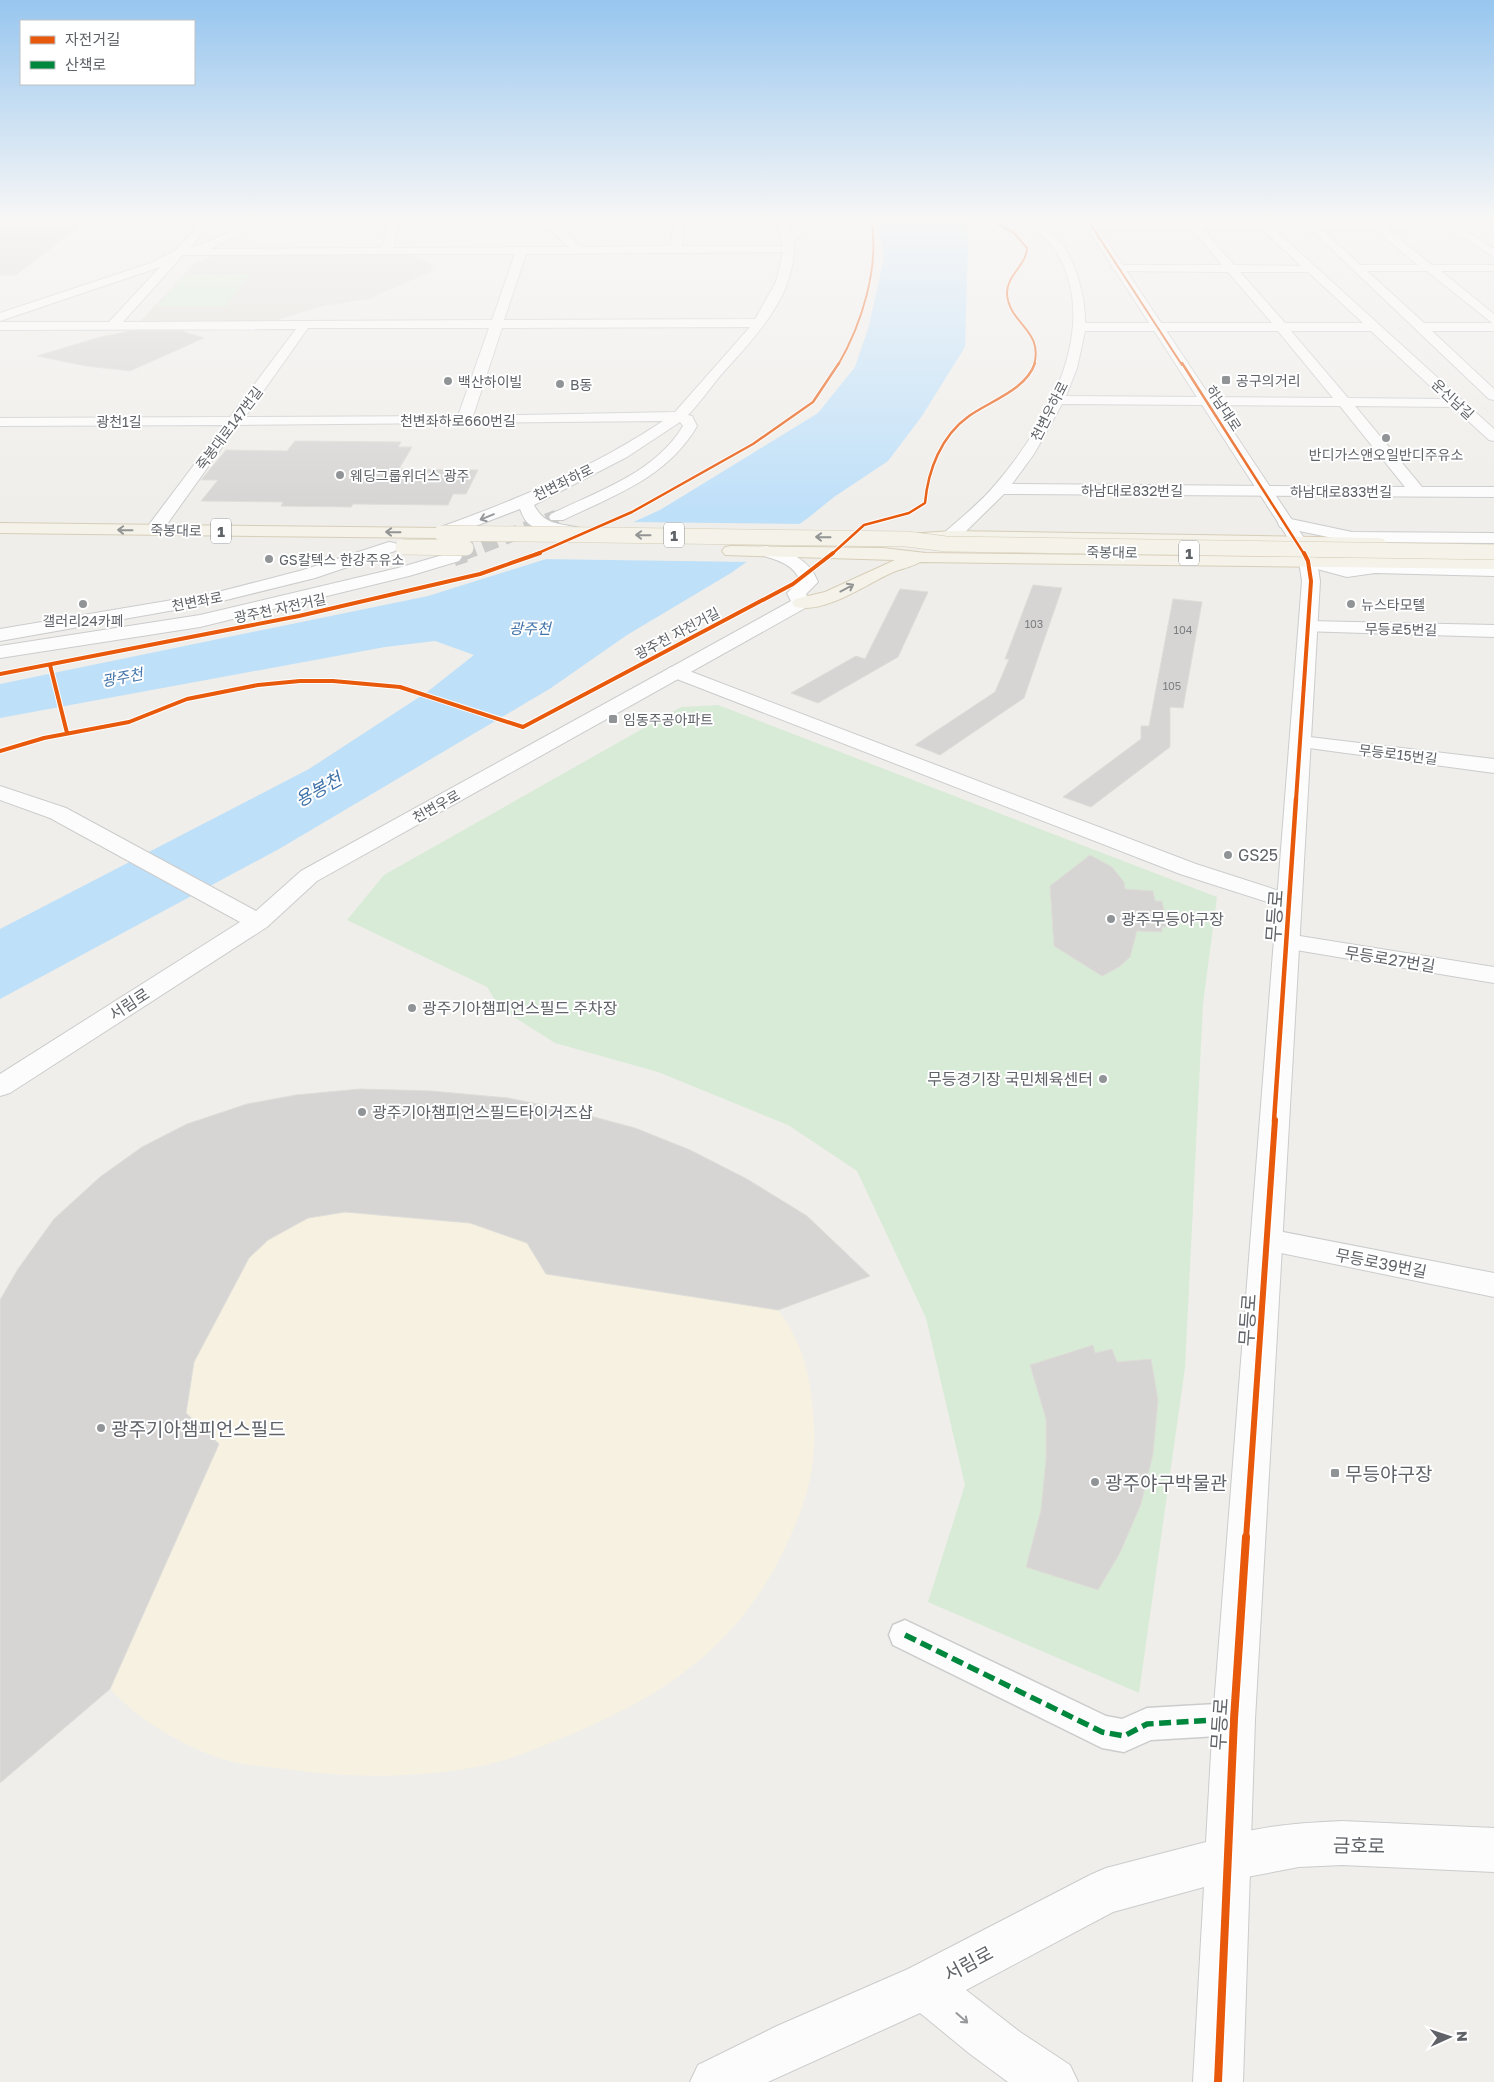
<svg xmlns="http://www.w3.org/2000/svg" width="1494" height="2082" font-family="'Golos Text','Noto Sans KR',sans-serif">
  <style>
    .education { fill: #e2e0da }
    .green { fill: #d8ebd6 }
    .sand { fill: #f6f1e1 }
    .water { fill: #bfe0f9 }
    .pier { fill: #efeeea }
    .building { fill: #d6d5d3; stroke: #deddd9 }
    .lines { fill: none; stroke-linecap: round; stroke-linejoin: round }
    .minor-tunnel-far1 { stroke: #cbcbca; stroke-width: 15; stroke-dasharray: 15 8; stroke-linecap: butt }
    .minor-tunnel { stroke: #cbcbca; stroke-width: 19; stroke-dasharray: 19 10; stroke-linecap: butt }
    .pedestrian-casing { stroke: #cbcccc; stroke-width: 3 }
    .minor-casing { stroke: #cbcccc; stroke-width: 2 }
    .tertiary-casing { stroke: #cbcccc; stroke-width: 2 }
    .primary-casing { stroke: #d7ceb8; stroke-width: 2 }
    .pedestrian { fill: #fdfcfc; fill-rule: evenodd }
    .minor { fill: #fdfcfc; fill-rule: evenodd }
    .tertiary { fill: #fdfcfc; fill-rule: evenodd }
    .primary { fill: #f4f2e9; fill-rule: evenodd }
    .rail { stroke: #e4e4e4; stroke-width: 2; stroke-dasharray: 0.5 2.5; stroke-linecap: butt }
    .primary-bridge-casing { stroke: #d7ceb8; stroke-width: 16; stroke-linecap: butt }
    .primary-bridge { stroke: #f4f2e9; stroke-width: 15 }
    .quiet { stroke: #00873e; stroke-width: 5.5; stroke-dasharray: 12 5.5; stroke-linecap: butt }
    .cycleway-far5-casing { stroke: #fff; stroke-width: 3 }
    .cycleway-far4-casing { stroke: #fff; stroke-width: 4.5 }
    .cycleway-far3-casing { stroke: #fff; stroke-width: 6 }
    .cycleway-far2-casing { stroke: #fff; stroke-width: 8 }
    .cycleway-far1-casing { stroke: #fff; stroke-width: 9 }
    .cycleway-casing { stroke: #fff; stroke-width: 11 }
    .cycleway-far5 { stroke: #e8590c; stroke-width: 2 }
    .cycleway-far4 { stroke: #e8590c; stroke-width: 2.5 }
    .cycleway-far3 { stroke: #e8590c; stroke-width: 4 }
    .cycleway-far2 { stroke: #e8590c; stroke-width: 4.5 }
    .cycleway-far1 { stroke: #e8590c; stroke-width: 6 }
    .cycleway { stroke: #e8590c; stroke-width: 8 }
    .oneway { stroke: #96999c }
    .oneway2 { stroke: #939595 }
    .poi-dot { fill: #919496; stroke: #fff; stroke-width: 2 }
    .labels { text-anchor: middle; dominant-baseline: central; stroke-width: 4; stroke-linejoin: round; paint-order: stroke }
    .far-number-label { font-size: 11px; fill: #7e8184 }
    .far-poi-label { font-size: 14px; fill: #5f6368; stroke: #fff; text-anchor: start }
    .far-street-label { font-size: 14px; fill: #5f6368; stroke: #fff }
    .shield { fill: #fff; stroke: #8f9295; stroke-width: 1 }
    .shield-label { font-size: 15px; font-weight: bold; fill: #5f6368 }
    .far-water-label { font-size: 15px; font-style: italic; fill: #4174aa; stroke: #fff }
    .poi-label { font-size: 16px; fill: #5f6368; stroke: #fff; text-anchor: start }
    .street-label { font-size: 16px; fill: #5f6368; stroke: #fff }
    .water-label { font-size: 18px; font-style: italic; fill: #4174aa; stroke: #fff }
    .near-street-label { font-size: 19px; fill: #5f6368; stroke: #fff }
    .near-poi-label { font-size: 19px; fill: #5f6368; stroke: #fff; text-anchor: start }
  </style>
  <rect width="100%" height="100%" fill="#efeeea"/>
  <path class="education" d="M408 253 434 265 430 272 369 299 323 306 264 324 137 325 194 263 216 255Z"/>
  <path class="green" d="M250 274 226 306H157L185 275Z
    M718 705 1217 897 1203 1004 1185 1368 1139 1693 928 1602 965 1485 926 1318 857 1171 788 1125 658 1072 555 1043 500 1008 487 987 347 920 384 875 681 707Z"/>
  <path class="sand" d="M345 1212 470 1223 527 1243 546 1274 778 1310C805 1345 812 1382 814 1426 817 1472 803 1510 784 1550 737 1648 662 1697 565 1737 544 1745 523 1755 502 1761 435 1779 353 1779 285 1769 267 1766 246 1766 229 1761 188 1749 139 1721 110 1689L219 1444 186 1413 194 1362 249 1258 268 1240 308 1218Z"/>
  <path class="water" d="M876 219H961L967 231 968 247 965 347 922 416 888 461 834 497 808 518 731 573 627 635 551 688 279 849 0 999V929L309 769 427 692 474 655 435 641 385 647 0 718V684L428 596 565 553 660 510 818 413 855 367 869 326 884 257Z"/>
  <path class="pier" d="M628 522 804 524 751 562 538 559 564 550Z"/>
  <path class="building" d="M0 219H89L16 275H0Z
    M131 331H182L204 338 130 371 86 366 37 356 100 337Z
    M295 441 401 442 398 447H412L399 469 478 470 466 494H453L448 505 353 504 351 507 281 506 283 502 201 501 218 480H201L226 450 287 451Z
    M1033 585 1062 588 1024 698 940 755 915 745 995 692 1009 659H1005Z
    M900 589 928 592 898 657 818 703 791 693 856 656 865 659Z
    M1173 599 1202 602 1183 708 1170 707V747L1091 807 1063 797 1141 739V726H1149Z
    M1090 855 1112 867 1124 882 1125 889 1153 891 1155 901H1162L1167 927H1162V932L1137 931 1130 957 1119 967 1102 976 1054 946 1050 886Z
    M360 1089 431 1091 508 1098 568 1110 635 1128 690 1150 747 1179 807 1216 870 1276 778 1310 546 1274 527 1243 470 1223 345 1212 308 1218 268 1240 249 1258 194 1362 186 1413 219 1444 110 1689 0 1783V1300L18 1269 54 1219 100 1177 142 1147 187 1124 247 1104 296 1095Z
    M1093 1345 1095 1353 1112 1349 1117 1362 1151 1359 1158 1400 1153 1454 1141 1504 1120 1553 1098 1590 1026 1567 1041 1510 1046 1459V1419L1030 1365Z"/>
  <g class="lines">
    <path class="minor-tunnel-far1" d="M461 554 557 517"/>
    <path class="minor-tunnel" d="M453 557 465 553"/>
    <g class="pedestrian-casing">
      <path id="pedestrian" d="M905 1620 1106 1716 1122 1719 1147 1708 1234 1703 1246 1708 1251 1719 1246 1730 1234 1735 1151 1740 1124 1752 1102 1748 893 1645 889 1635 893 1625Z"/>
    </g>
    <g class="minor-casing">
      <path id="minor" d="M247 219H258L231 239 210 249 382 248 388 227 387 219H397L398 227 393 248 569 247 552 231 530 219C553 219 565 232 581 247L671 246 674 219H684L682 246H783L777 219H787L792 233 807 219H818L793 243C798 295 752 340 720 376 709 389 700 403 688 415L692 416 697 426C668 477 613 496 563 520H551L549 517 551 514C598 491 655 473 683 426L680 422 627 457 534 505C545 526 559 523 580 528L582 532 580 536C567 539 538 532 528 523 524 520 522 513 520 509L447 537H435L433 533 435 529C515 501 592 468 663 421L238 425 160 534H148L146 530 148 526 224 425 0 426V418L230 417 296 329 0 330V322H109L160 267 0 321V313L151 263 176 250 200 245 223 235ZM783 252 776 282 755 319 504 320 526 254ZM387 254H515L492 320 123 322 183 255ZM750 327 675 412 473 416 502 328ZM308 328H489L458 416 245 417Z
        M1017 219C1064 214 1086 287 1085 323H1272L1228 272 1117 271 1111 268 1117 265H1222L1191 228H1091L1086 225 1091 222H1254L1252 219H1263L1494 429V441L1489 440 1453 407 1355 406 1422 487H1494V497L1004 494 957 540H945L943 536 945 532C962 517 980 503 995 485 1047 424 1105 324 1053 246 1043 232 1027 230 1017 219ZM1202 228H1261L1301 266 1234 265ZM1240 272H1308L1363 323H1285ZM1085 331H1278L1333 398 1066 396 1077 368ZM1291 331H1371L1444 399 1348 398ZM1062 404 1340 406 1405 487 1012 484 1034 454Z
        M1300 219H1310L1314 222 1439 221 1438 219H1449L1494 249V257L1448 227 1386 228 1432 265H1494V271H1441L1494 314V331H1432L1494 389V400L1489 399ZM1321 228H1373L1418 265H1360ZM1367 271H1427L1492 323H1424Z
        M1286 518 1352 532 1494 533V543L1352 542 1280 527 1278 523 1280 519Z
        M453 552 459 553 462 557 459 561 409 576 200 627 0 658V646L200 615 398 568Z
        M1308 556 1347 567 1375 563 1494 566V576L1375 573 1347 577 1302 565 1299 561 1302 557Z
        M1308 621 1494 625V637L1301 631 1299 627 1301 623Z
        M676 666 1196 864 1298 897 1301 902 1298 907 1289 909 1180 874 669 676 666 672 669 668Z
        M1301 736 1494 759V773L1294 746 1290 742 1294 738Z
        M1287 934 1494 967V983L1278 947 1274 942 1278 937Z
        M1268 1229 1494 1273V1297L1257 1248 1252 1240 1257 1232Z
        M1342 1821 1494 1828V1872L1342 1865 1299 1867 1226 1881 1210 1875 1204 1859 1210 1843C1251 1826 1298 1823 1342 1821Z"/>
    </g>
    <g class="tertiary-casing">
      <path id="tertiary" d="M206 219H216L184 254H176V250Z
        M1082 219H1092L1306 541 1317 561 1320 581 1255 1719 1243 2082H1193L1204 1887 1113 1912 966 1990 1020 2032 1070 2065 1078 2082H1008L970 2054 920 2013 768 2082H690L698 2065 777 2026 908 1969 1090 1875 1106 1868 1206 1842 1213 1719 1302 581 1299 561 1290 541Z
        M389 542 395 543 398 547 395 551 315 578 214 603 0 641V629L214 593 303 570Z
        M766 546C789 552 809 558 818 582L806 594 810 603 807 607 317 881 267 927 10 1093 0 1096V1074L240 922 50 818 0 800V786L66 808 256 911 301 871 791 601 787 593 800 581C793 563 776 560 760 555L757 551 760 547Z"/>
    </g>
    <g class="primary-casing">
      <path id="primary" d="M0 523 441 528 447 529 449 533 447 537 441 538 0 533Z
        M951 531 1378 538 1384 539 1386 543 1384 547 1378 548 951 541 909 544 903 543 901 539 903 535 909 534Z
        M731 546 883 548 926 553 1494 559V569L920 562C912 567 900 569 891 573 865 585 825 614 795 607L792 603 795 599 825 592 895 560 725 555 722 551 725 547Z"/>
    </g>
    <use href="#pedestrian" class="pedestrian"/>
    <use href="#minor" class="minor"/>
    <use href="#tertiary" class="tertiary"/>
    <use href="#primary" class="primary"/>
    <path class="rail" d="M1284 219 1494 416"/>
    <g class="primary-bridge-casing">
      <path id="primary-bridge" d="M441 533 907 539 946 544 1494 552
        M403 547 466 548"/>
    </g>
    <use href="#primary-bridge" class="primary-bridge"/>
    <path class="quiet" d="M905 1635 1102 1732 1124 1736 1147 1724 1234 1719"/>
    <g class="cycleway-far5-casing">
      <path id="cycleway-far5" d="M988 219 1014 233 1027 248C1026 266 1006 276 1007 294 1009 324 1044 330 1034 365
        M1087 219 1182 365
        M838 365C862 324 880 266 871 219"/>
    </g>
    <g class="cycleway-far4-casing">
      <path id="cycleway-far4" d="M1182 363 1304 554
        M536 554 632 512 753 444 813 402 839 363
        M832 554 864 525 909 513 925 503C928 470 941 436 969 416 990 401 1026 390 1035 363"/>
    </g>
    <g class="cycleway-far3-casing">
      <path id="cycleway-far3" d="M50 665 67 733
        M0 674 299 616 480 574 540 553
        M0 751 44 738 129 722 187 699 258 685 300 681H333L400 687 523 727 793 584 833 553
        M1296 800 1311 581 1308 561 1304 553"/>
    </g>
    <g class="cycleway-far2-casing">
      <path id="cycleway-far2" d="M1274 1121 1296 799"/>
    </g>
    <g class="cycleway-far1-casing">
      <path id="cycleway-far1" d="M1246 1539 1275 1120"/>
    </g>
    <g class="cycleway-casing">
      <path id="cycleway" d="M1218 2082 1234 1719 1246 1537"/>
    </g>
    <use href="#cycleway-far5" class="cycleway-far5"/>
    <use href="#cycleway-far4" class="cycleway-far4"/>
    <use href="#cycleway-far3" class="cycleway-far3"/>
    <use href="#cycleway-far2" class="cycleway-far2"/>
    <use href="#cycleway-far1" class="cycleway-far1"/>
    <use href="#cycleway" class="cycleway"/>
  </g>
  <defs><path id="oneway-shaft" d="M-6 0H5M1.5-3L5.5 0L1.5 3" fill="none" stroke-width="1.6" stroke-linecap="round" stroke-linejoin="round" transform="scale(1.25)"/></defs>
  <g class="oneway">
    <use href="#oneway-shaft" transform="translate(487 517) rotate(158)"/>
    <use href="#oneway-shaft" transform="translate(962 2018) rotate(41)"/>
  </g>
  <g class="oneway2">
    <use href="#oneway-shaft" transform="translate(125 530) rotate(-179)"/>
    <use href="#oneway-shaft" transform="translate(393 532) rotate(-179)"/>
    <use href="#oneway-shaft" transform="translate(643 535) rotate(-179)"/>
    <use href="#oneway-shaft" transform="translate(823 537) rotate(-179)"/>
    <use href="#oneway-shaft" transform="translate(847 588) rotate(-28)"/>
  </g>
  <linearGradient id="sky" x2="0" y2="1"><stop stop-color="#97c6ef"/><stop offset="0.43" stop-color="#f8f7f6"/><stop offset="1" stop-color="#f8f7f6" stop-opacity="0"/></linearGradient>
  <rect width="1494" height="510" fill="url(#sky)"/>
  <g class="poi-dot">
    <rect x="1221" y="375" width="10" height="10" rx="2.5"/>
    <circle cx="448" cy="381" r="5"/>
    <circle cx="560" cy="384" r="5"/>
    <circle cx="1386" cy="438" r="5"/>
    <circle cx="340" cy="475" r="5"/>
    <circle cx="269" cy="559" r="5"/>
    <circle cx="83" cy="604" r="5"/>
    <circle cx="1351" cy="604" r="5"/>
    <rect x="608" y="714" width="10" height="10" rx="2.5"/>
    <circle cx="1228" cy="855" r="5"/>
    <circle cx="1111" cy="919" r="5"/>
    <circle cx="412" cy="1008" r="5"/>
    <circle cx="1103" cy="1079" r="5"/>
    <circle cx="362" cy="1112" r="5"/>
    <circle cx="101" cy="1428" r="5"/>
    <rect x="1330" y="1468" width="10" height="10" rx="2.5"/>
    <circle cx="1095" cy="1482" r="5"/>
  </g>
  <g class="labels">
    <g class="far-number-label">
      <text x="1034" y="623">103</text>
      <text x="1183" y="629">104</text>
      <text x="1172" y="685">105</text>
    </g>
    <g class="far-poi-label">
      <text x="1236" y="380">공구의거리</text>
      <text x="458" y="381">백산하이빌</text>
      <text x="570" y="384">B동</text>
      <text x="1386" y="454" text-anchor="middle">반디가스앤오일반디주유소</text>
      <text x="350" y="475">웨딩그룹위더스 광주</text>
      <text x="279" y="559">GS칼텍스 한강주유소</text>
      <text x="1361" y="604">뉴스타모텔</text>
      <text x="83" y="620" text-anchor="middle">갤러리24카페</text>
      <text x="623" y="719">임동주공아파트</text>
    </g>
    <g class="far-street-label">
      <text transform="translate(1453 399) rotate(43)">운신남길</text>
      <text transform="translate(1224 408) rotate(57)">하남대로</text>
      <text transform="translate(1049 411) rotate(-63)">천변우하로</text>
      <text x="458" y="420">천변좌하로660번길</text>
      <text x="119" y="421">광천1길</text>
      <text transform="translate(229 428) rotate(-53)">죽봉대로147번길</text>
      <text transform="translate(563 482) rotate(-26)">천변좌하로</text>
      <text x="1132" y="490">하남대로832번길</text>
      <text x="1341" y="491">하남대로833번길</text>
      <text transform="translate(176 530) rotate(1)">죽봉대로</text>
      <text transform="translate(1112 552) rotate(1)">죽봉대로</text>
      <text transform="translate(197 601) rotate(-11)">천변좌로</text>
      <text transform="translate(280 608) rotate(-12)">광주천 자전거길</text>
      <text transform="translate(1401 629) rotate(1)">무등로5번길</text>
      <text transform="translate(677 633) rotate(-28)">광주천 자전거길</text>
      <text transform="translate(1398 754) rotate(7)">무등로15번길</text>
      <text transform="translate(436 806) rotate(-29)">천변우로</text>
    </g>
    <g class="shield">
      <rect x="211" y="518.5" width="20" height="25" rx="4"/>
      <rect x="664" y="522.5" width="20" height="25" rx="4"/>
      <rect x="1179" y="540.5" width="20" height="25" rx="4"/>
    </g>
    <g class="shield-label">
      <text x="221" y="531">1</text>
      <text x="674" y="535">1</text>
      <text x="1189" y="553">1</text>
    </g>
    <g class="far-water-label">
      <text x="530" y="628">광주천</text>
      <text transform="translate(122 677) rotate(-11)">광주천</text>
    </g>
    <g class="poi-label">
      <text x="1238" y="855">GS25</text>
      <text x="1121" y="919">광주무등야구장</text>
      <text x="422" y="1008">광주기아챔피언스필드 주차장</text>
      <text x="1093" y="1079" text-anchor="end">무등경기장 국민체육센터</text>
      <text x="372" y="1112">광주기아챔피언스필드타이거즈샵</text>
    </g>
    <g class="street-label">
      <text transform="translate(1390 959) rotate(9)">무등로27번길</text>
      <text transform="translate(129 1004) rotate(-33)">서림로</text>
      <text transform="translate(1381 1263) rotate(11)">무등로39번길</text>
    </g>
    <g class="water-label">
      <text transform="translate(318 789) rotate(-29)">용봉천</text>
    </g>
    <g class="near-street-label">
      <text transform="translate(1274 916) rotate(-86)">무등로</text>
      <text transform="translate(1247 1320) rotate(-86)">무등로</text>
      <text transform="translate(1219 1724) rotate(-86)">무등로</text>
      <text transform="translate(1359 1845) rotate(1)">금호로</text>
      <text transform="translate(968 1963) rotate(-28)">서림로</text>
    </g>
    <g class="near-poi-label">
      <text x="111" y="1428">광주기아챔피언스필드</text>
      <text x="1345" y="1473">무등야구장</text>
      <text x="1105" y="1482">광주야구박물관</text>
    </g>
  </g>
  <rect x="20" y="20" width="175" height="65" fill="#ffffff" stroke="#bfc1c3"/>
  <rect x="30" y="36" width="25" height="8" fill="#e8590c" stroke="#bfc1c3"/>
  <text x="65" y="45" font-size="15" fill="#5f6368">자전거길</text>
  <rect x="30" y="61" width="25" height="8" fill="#00873e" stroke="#bfc1c3"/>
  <text x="65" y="70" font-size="15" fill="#5f6368">산책로</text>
  <g transform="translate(1449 2037) rotate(87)" stroke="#ffffff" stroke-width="4" paint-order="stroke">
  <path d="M0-4L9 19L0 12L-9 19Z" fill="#5f6368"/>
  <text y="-8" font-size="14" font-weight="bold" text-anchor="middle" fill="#5f6368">N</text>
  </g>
</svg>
